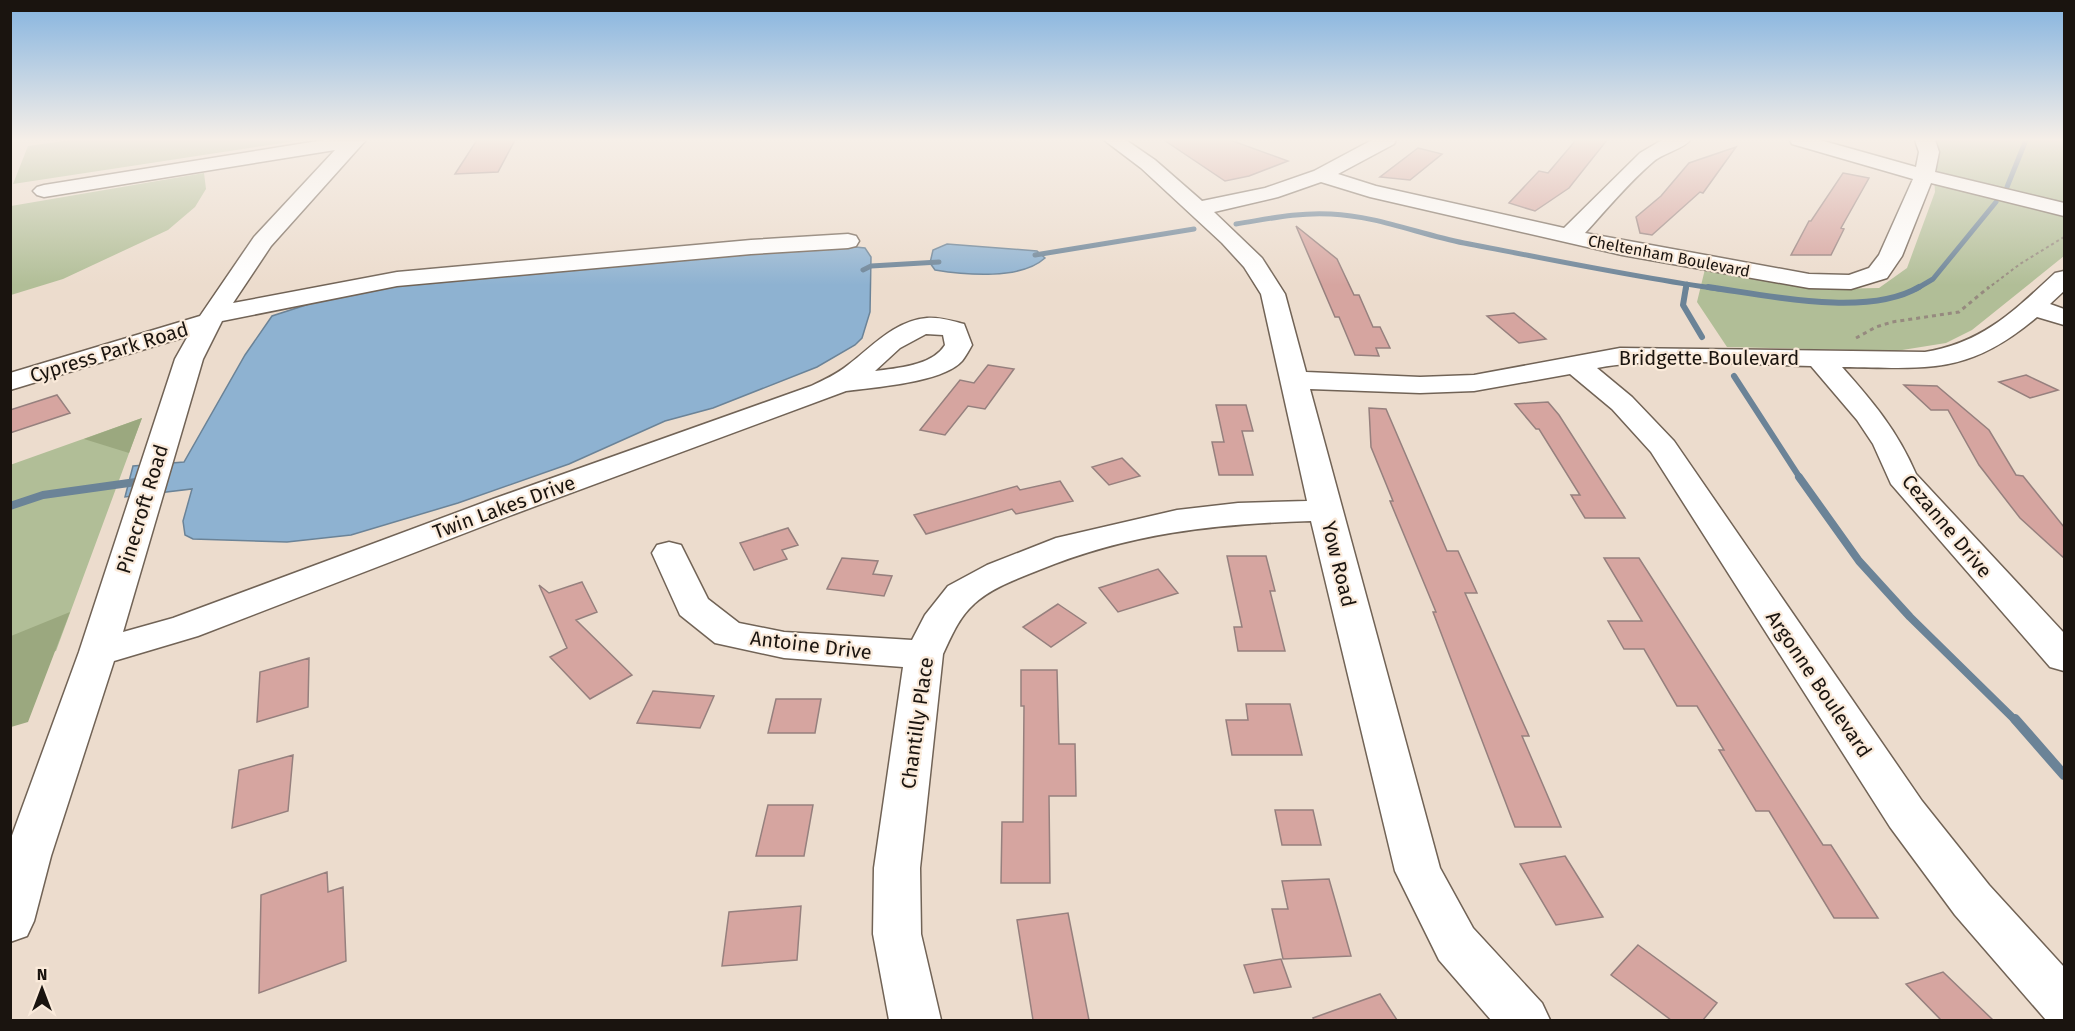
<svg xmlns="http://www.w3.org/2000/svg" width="2075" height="1031" font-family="'Fira Sans',sans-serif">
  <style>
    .green { fill: #b1be97 }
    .forest { fill: #9ba87f }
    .water { fill: #8eb2d1; stroke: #6b8397; stroke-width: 1.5 }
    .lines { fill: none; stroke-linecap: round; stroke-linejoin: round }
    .stream-far3 { stroke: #6b8397; stroke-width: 5 }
    .stream-far2 { stroke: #6b8397; stroke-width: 6 }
    .stream-far1 { stroke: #6b8397; stroke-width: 8 }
    .stream { stroke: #6b8397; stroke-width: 10 }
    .building { fill: #d6a5a0; stroke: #96807e; stroke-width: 1.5 }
    .minor-casing { stroke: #716356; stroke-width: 3 }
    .path-far1 { stroke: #968a7f; stroke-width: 2; stroke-dasharray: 3 3; stroke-linecap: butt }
    .path { stroke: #968a7f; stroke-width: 3; stroke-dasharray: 4 4; stroke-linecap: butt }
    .minor { fill: #fff; fill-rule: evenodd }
    .labels { text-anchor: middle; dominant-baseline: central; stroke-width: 4.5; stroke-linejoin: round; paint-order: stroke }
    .far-street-label { font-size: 16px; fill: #1a140f; stroke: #faeada }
    .street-label { font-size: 20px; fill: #1a140f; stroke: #faeada }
  </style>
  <rect width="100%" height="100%" fill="#ecdccd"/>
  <path class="green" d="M71 140H302L13 184 28 146Z
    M1932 140H2064V256L1972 330 1946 343 1896 351 1727 347 1697 302 1705 269 1827 289 1879 288 1907 268 1935 192Z
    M204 173 206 189 195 207 168 230 63 279 11 295V206Z
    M142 418 56 651 10 662V465Z"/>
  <path class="forest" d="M142 418 129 453 84 439Z
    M70 612 28 722 11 727V636Z"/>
  <path class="water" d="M947 244 1037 251 1045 258C1021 280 966 275 935 270L930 263 933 250Z
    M836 245 865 248 871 257 870 312 862 338 855 345 817 367 713 408 665 421 569 464 458 503 351 535 287 542 193 539 185 535 183 521 192 489 125 497 133 466 184 462 245 355 272 316 340 294 387 286Z"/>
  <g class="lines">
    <path class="stream-far3" d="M2007 187 2026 140
      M1236 224C1268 219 1298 212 1331 214 1376 216 1419 234 1464 243 1549 259 1633 277 1719 289
      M1035 255 1194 229
      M863 270 871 266 939 262
      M1686 289 1687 284
      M1916 289 1933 279 1996 202"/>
    <path class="stream-far2" d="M1686 287 1683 305 1702 337
      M1708 287C1766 295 1867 318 1919 287
      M1734 376 1800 478"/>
    <path class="stream-far1" d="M1799 477 1859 561 1910 617 2016 721
      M10 506 43 495 136 482"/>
    <path class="stream" d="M2015 719 2064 775"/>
  </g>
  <path class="building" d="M477 140H515L498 172 455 174Z
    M1164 140H1230L1288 161 1249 176 1225 181Z
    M1576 140H1607L1569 188 1535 211 1509 203 1539 171 1548 173Z
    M1736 147 1703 193 1700 192 1652 235 1640 233 1636 217 1661 196 1689 163Z
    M1418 148 1442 154 1410 180 1380 177Z
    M1843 173 1869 178 1841 228 1844 229 1831 255H1791L1809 221H1811Z
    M1296 226 1337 259 1354 295H1359L1373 327H1380L1390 348H1376L1379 356 1355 355 1339 317H1335Z
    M1514 313 1546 339 1519 343 1487 316Z
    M988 365 1014 369 985 409 968 406 945 435 920 430 960 380 974 383Z
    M2026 375 2058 390 2030 398 1999 382Z
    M1904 385 1937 386 1989 430 2016 475 2023 476 2064 527V558L2020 518 1979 465 1948 410H1931Z
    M57 395 70 413 10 433V410Z
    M1548 402 1559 415 1625 518H1585L1571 495H1580L1539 429H1536L1515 404Z
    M1216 405H1246L1253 431H1242L1253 475H1219L1212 442H1224Z
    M1369 408 1386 409 1447 551H1458L1477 593H1465L1529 736H1522L1561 827H1515L1433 612H1436L1390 501H1393L1371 447Z
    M1122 458 1140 476 1109 485 1092 467Z
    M1060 481 1073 501 1016 514 1012 509 926 534 914 515 1017 486 1020 490Z
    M788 528 798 545 782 550 787 559 754 570 740 543Z
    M1227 556H1266L1275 591H1270L1285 651H1238L1234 627H1242Z
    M842 558 878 561 873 574 892 576 884 596 827 589Z
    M1604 558H1639L1823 845H1831L1878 918H1834L1769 811H1756L1719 750H1724L1697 706H1677L1644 649H1624L1608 621H1642Z
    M1158 569 1178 593 1118 612 1099 588Z
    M582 582 597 612 576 620 632 675 590 699 550 657 567 648 539 585 549 593Z
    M1058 604 1086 623 1051 647 1023 627Z
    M309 658 308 707 257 722 260 672Z
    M1021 670H1057L1059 744H1075L1076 796H1049L1050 883H1001L1002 822H1023L1024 706H1021Z
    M653 691 714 696 700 728 637 723Z
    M776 699H821L815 733H768Z
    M1246 704H1290L1302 755H1232L1226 720H1248Z
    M293 755 288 811 232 828 239 770Z
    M768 805H813L804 856H756Z
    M1275 810H1313L1321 845H1282Z
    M1565 856 1603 917 1556 925 1520 864Z
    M327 872 328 892 343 887 346 961 259 993 261 895Z
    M1329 879 1351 956 1283 959 1272 909H1288L1282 881Z
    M801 906 797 960 722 966 729 912Z
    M1068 913 1089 1020H1033L1017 920Z
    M1638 945 1717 1003 1703 1020H1671L1611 975Z
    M1281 959 1291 987 1254 993 1244 965Z
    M1943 972 1993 1020H1941L1906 984Z
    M1380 994 1397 1020H1314L1313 1018Z"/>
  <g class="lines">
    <g class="minor-casing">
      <path id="minor" d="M324 140 365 141 271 246 233 303 397 272 751 240 848 234 856 236 859 241 856 246 848 248 751 254 397 286 222 321 203 359 123 632 173 618 493 499 811 386C824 380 837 374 848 365 873 346 894 321 927 318 940 317 952 321 964 324L972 345C969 350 966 356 962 361 942 383 874 387 846 391L517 513 198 636 114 661 51 856 34 921 27 936 10 942V841L79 652 175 359 188 336 10 390V373L200 316 254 237 335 150 44 197 37 195 33 191 37 187 44 185ZM926 334 943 335 945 345C932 366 897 368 875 371L900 348Z
        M1104 140H1126L1155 160 1202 201 1265 188 1314 171 1372 140H1396L1394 144 1338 174 1376 186 1564 228 1640 153 1662 140H1690C1685 148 1664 153 1654 161 1629 182 1607 209 1585 233L1809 274 1849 275 1869 268 1879 255 1913 179 1792 144 1790 140H1820L1916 167 1919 152 1915 140H1935L1939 152 1935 172 2064 203V216L1931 183 1902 256 1887 278 1851 289 1809 288 1622 255 1370 197 1321 182 1278 197 1214 212 1262 258 1285 294 1306 372 1420 377 1474 375 1620 348 1925 352C1982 343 2014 311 2055 273L2064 271V291L2050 304 2064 309V325L2037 317C1967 376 1928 368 1842 367 1873 402 1897 430 1916 474L2064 633V671L2050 667 1891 484 1873 444 1857 420 1811 366C1744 365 1662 356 1597 368L1632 397 1674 441 1922 801 1989 885 2064 967V1020H2046L1955 915 1890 827 1651 452 1612 409 1570 374 1474 391 1420 393 1310 389 1440 868 1473 928 1542 1003 1550 1020H1491L1439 960 1395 871 1311 521C1213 524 1131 533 1039 570 1017 579 991 588 974 604 959 617 951 637 943 654L920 868 921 934 941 1020H889L873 934 874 868 903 667 784 658 715 643 680 615 652 553 657 545 669 542 681 545 708 599 739 623 784 632 912 640 925 615 948 586 987 565 1056 538 1177 510 1238 503 1307 501 1261 294 1244 267 1222 243 1141 168Z"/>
    </g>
    <path class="path-far1" d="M1987 289 2020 264 2064 237"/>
    <path class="path" d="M1856 338 1876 327 1892 322 1959 312 1989 287"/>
    <use href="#minor" class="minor"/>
  </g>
  <linearGradient id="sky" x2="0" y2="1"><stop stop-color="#84b3df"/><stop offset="0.49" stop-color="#f6efe8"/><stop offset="1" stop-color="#f6efe8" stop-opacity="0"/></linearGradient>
  <rect width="2075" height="285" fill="url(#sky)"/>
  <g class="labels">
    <g class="far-street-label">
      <text transform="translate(1669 256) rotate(11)">Cheltenham Boulevard</text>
    </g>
    <g class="street-label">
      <text transform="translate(109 352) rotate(-17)">Cypress Park Road</text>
      <text x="1709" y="358">Bridgette Boulevard</text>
      <text transform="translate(504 507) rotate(-20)">Twin Lakes Drive</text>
      <text transform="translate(142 509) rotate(-73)">Pinecroft Road</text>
      <text transform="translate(1947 526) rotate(50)">Cezanne Drive</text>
      <text transform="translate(1339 564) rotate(76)">Yow Road</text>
      <text transform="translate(811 645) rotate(7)">Antoine Drive</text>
      <text transform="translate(1819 684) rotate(56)">Argonne Boulevard</text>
      <text transform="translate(917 723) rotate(-82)">Chantilly Place</text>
    </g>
  </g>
  <rect width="2075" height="1031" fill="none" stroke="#1a140f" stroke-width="24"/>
  <g transform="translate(42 989)" stroke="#faeada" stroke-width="4.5" paint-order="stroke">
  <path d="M0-4.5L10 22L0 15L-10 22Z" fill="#1a140f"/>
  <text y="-9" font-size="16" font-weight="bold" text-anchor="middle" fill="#1a140f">N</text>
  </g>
</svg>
